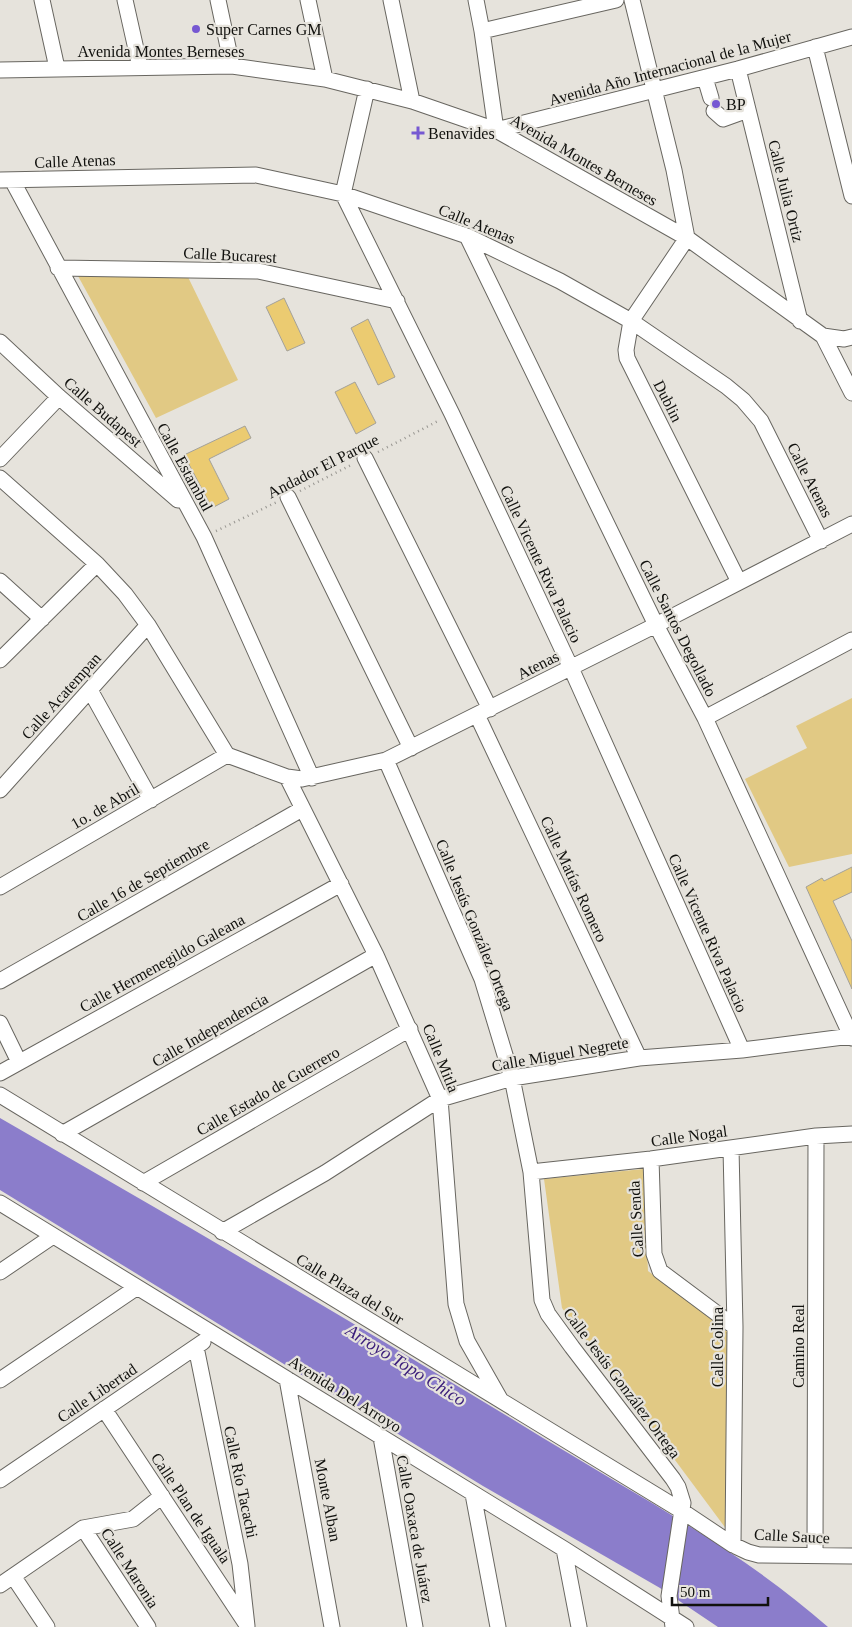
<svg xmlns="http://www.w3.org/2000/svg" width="852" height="1627" font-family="Georgia,serif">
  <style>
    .green { fill: #e1c984 }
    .water { fill: #8b7dcb }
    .building { fill: #ebcb71; stroke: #a3a19a }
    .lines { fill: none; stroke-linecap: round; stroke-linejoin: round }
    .minor-casing { stroke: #686660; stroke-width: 17 }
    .path { stroke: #989691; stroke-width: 2.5; stroke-dasharray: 1 4; stroke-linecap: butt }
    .minor { stroke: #fff; stroke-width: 15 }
    .poi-dot { fill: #7658d2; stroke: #e6e3dc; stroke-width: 2 }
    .labels { text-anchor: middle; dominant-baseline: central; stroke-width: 4.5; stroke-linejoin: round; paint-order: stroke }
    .poi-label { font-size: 16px; fill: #11110e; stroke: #e6e3dc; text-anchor: start }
    .street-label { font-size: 16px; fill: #11110e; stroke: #e6e3dc }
    .water-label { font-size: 18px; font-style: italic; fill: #3d207c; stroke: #e6e3dc }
  </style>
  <rect width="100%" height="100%" fill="#e6e3dc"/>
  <path class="green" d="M78 276 188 277 238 380 156 418Z
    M852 698V854L789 867 745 779 807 748 796 726Z
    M643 1169 648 1271 733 1335 727 1530 562 1308 544 1179Z"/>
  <path class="water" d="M0 1118C182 1223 364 1328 543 1438 640 1497 743 1552 828 1627H718L660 1588 483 1486 0 1190Z"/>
  <path class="building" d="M284 298 305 343 287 351 266 307Z
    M368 319 395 377 378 385 351 328Z
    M355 382 376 423 356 434 335 392Z
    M245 426 251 438 209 459 229 499 212 508 184 455Z
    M852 867V892L833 901 852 941V989L806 887 822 878 824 881Z"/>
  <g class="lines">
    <g class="minor-casing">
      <path id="minor" d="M42 0 57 68
        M125 0 140 67
        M218 0 232 66
        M308 0 325 79
        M391 0 412 101
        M476 0 482 31 496 130
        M632 0 674 170 687 238 631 321 626 350 627 358 739 582
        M482 31 616 0
        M815 47 852 196
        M738 69 800 321
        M0 70 232 66 325 79 412 101 496 130 687 238 823 336 844 339 852 337
        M705 78 711 98
        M367 89 343 194 452 414 571 668 742 1050
        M714 111 723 119 748 110
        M496 130 738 69 852 37
        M0 180 256 175 343 194 467 236 560 281 631 321 726 386 743 400 761 421 821 541
        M12 180 204 537 312 778
        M467 236 656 625 705 718 852 1038
        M58 268 258 271 397 301
        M823 336 852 393
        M0 342 59 397 178 500
        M365 458 490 709
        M0 459 59 397
        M0 478 97 564 125 594 148 625 227 755 287 777 302 779 386 760 656 625 852 524
        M288 497 411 748
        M0 581 42 619
        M0 660 97 564
        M90 690 151 800
        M477 715 639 1058
        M705 718 852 640
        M386 760 482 979 512 1078 531 1172 542 1300 548 1314 572 1347 673 1479 678 1487 683 1503 669 1596 673 1627
        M287 777 376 955 440 1099 456 1304 467 1341 500 1399
        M0 790 148 625
        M0 887 227 755
        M0 981 302 809
        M0 1023 19 1062
        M0 1073 341 884
        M0 1095 682 1511 733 1545 748 1552 759 1555 852 1556
        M62 1134 376 955
        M731 1148 735 1327 733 1545
        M651 1159 654 1254 660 1271 735 1327
        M531 1172 651 1159 816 1136 852 1134
        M143 1183 410 1029
        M0 1203 564 1549 686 1627
        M222 1232 325 1173 440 1099 512 1078 639 1058 742 1050 852 1036
        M0 1272 53 1236
        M196 1347 240 1564 247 1626
        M287 1379 332 1627
        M0 1380 136 1288
        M104 1409 245 1622
        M381 1437 415 1627
        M0 1480 203 1342
        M473 1494 498 1627
        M83 1528 148 1627
        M564 1549 579 1627
        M815 1555 816 1136
        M13 1576 47 1627
        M0 1585 83 1528 133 1519 162 1496"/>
    </g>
    <path class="path" d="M378 452 440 420
      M300 491 353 464
      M216 531 277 502"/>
    <use href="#minor" class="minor"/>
  </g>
  <g class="poi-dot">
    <circle cx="196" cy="29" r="5"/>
    <circle cx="716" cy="104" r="5"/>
    <path d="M415.5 125.5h5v5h5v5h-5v5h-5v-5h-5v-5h5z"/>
  </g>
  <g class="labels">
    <g class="poi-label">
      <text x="206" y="29">Super Carnes GM</text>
      <text x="726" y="104">BP</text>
      <text x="428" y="133">Benavides</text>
    </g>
    <g class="street-label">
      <text x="161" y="51">Avenida Montes Berneses</text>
      <text transform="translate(670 68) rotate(-15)">Avenida Año Internacional de la Mujer</text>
      <text transform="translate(584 160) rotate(30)">Avenida Montes Berneses</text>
      <text transform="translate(75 161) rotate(-2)">Calle Atenas</text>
      <text transform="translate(786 191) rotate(76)">Calle Julia Ortiz</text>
      <text transform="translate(477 224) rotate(22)">Calle Atenas</text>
      <text transform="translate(230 255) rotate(3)">Calle Bucarest</text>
      <text transform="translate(668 401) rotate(63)">Dublin</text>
      <text transform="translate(103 412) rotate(41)">Calle Budapest</text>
      <text transform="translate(323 466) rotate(-27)">Andador El Parque</text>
      <text transform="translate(185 467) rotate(61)">Calle Estambul</text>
      <text transform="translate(810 480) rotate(63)">Calle Atenas</text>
      <text transform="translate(541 564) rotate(65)">Calle Vicente Riva Palacio</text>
      <text transform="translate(678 628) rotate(63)">Calle Santos Degollado</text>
      <text transform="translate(538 665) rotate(-27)">Atenas</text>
      <text transform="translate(61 696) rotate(-48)">Calle Acatempan</text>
      <text transform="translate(105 806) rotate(-30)">1o. de Abril</text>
      <text transform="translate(574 879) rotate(65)">Calle Matías Romero</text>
      <text transform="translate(143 880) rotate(-30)">Calle 16 de Septiembre</text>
      <text transform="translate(475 925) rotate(68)">Calle Jesús González Ortega</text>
      <text transform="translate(708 933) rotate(66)">Calle Vicente Riva Palacio</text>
      <text transform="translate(162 963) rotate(-29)">Calle Hermenegildo Galeana</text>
      <text transform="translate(210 1030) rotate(-30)">Calle Independencia</text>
      <text transform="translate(560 1054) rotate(-10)">Calle Miguel Negrete</text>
      <text transform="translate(441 1058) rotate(68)">Calle Mitla</text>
      <text transform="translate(268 1091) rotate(-30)">Calle Estado de Guerrero</text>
      <text transform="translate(689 1136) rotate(-8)">Calle Nogal</text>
      <text transform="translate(636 1219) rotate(-93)">Calle Senda</text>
      <text transform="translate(350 1289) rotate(31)">Calle Plaza del Sur</text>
      <text transform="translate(798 1346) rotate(-90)">Camino Real</text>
      <text transform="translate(717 1347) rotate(-90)">Calle Colina</text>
      <text transform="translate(622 1383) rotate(53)">Calle Jesús González Ortega</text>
      <text transform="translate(97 1393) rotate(-34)">Calle Libertad</text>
      <text transform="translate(345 1394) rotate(32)">Avenida Del Arroyo</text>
      <text transform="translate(241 1482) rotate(78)">Calle Río Tacachi</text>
      <text transform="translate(328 1500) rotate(79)">Monte Alban</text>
      <text transform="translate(191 1508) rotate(56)">Calle Plan de Iguala</text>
      <text transform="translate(415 1529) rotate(80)">Calle Oaxaca de Juárez</text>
      <text transform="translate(792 1536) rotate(3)">Calle Sauce</text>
      <text transform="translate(130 1568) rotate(57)">Calle Maronia</text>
    </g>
    <g class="water-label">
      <text transform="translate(406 1365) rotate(32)">Arroyo Topo Chico</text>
    </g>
  </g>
  <path d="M672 1597v8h96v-8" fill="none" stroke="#11110e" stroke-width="2.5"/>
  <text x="680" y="1597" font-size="15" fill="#11110e" stroke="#e6e3dc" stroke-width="4" paint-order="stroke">50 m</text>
</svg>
